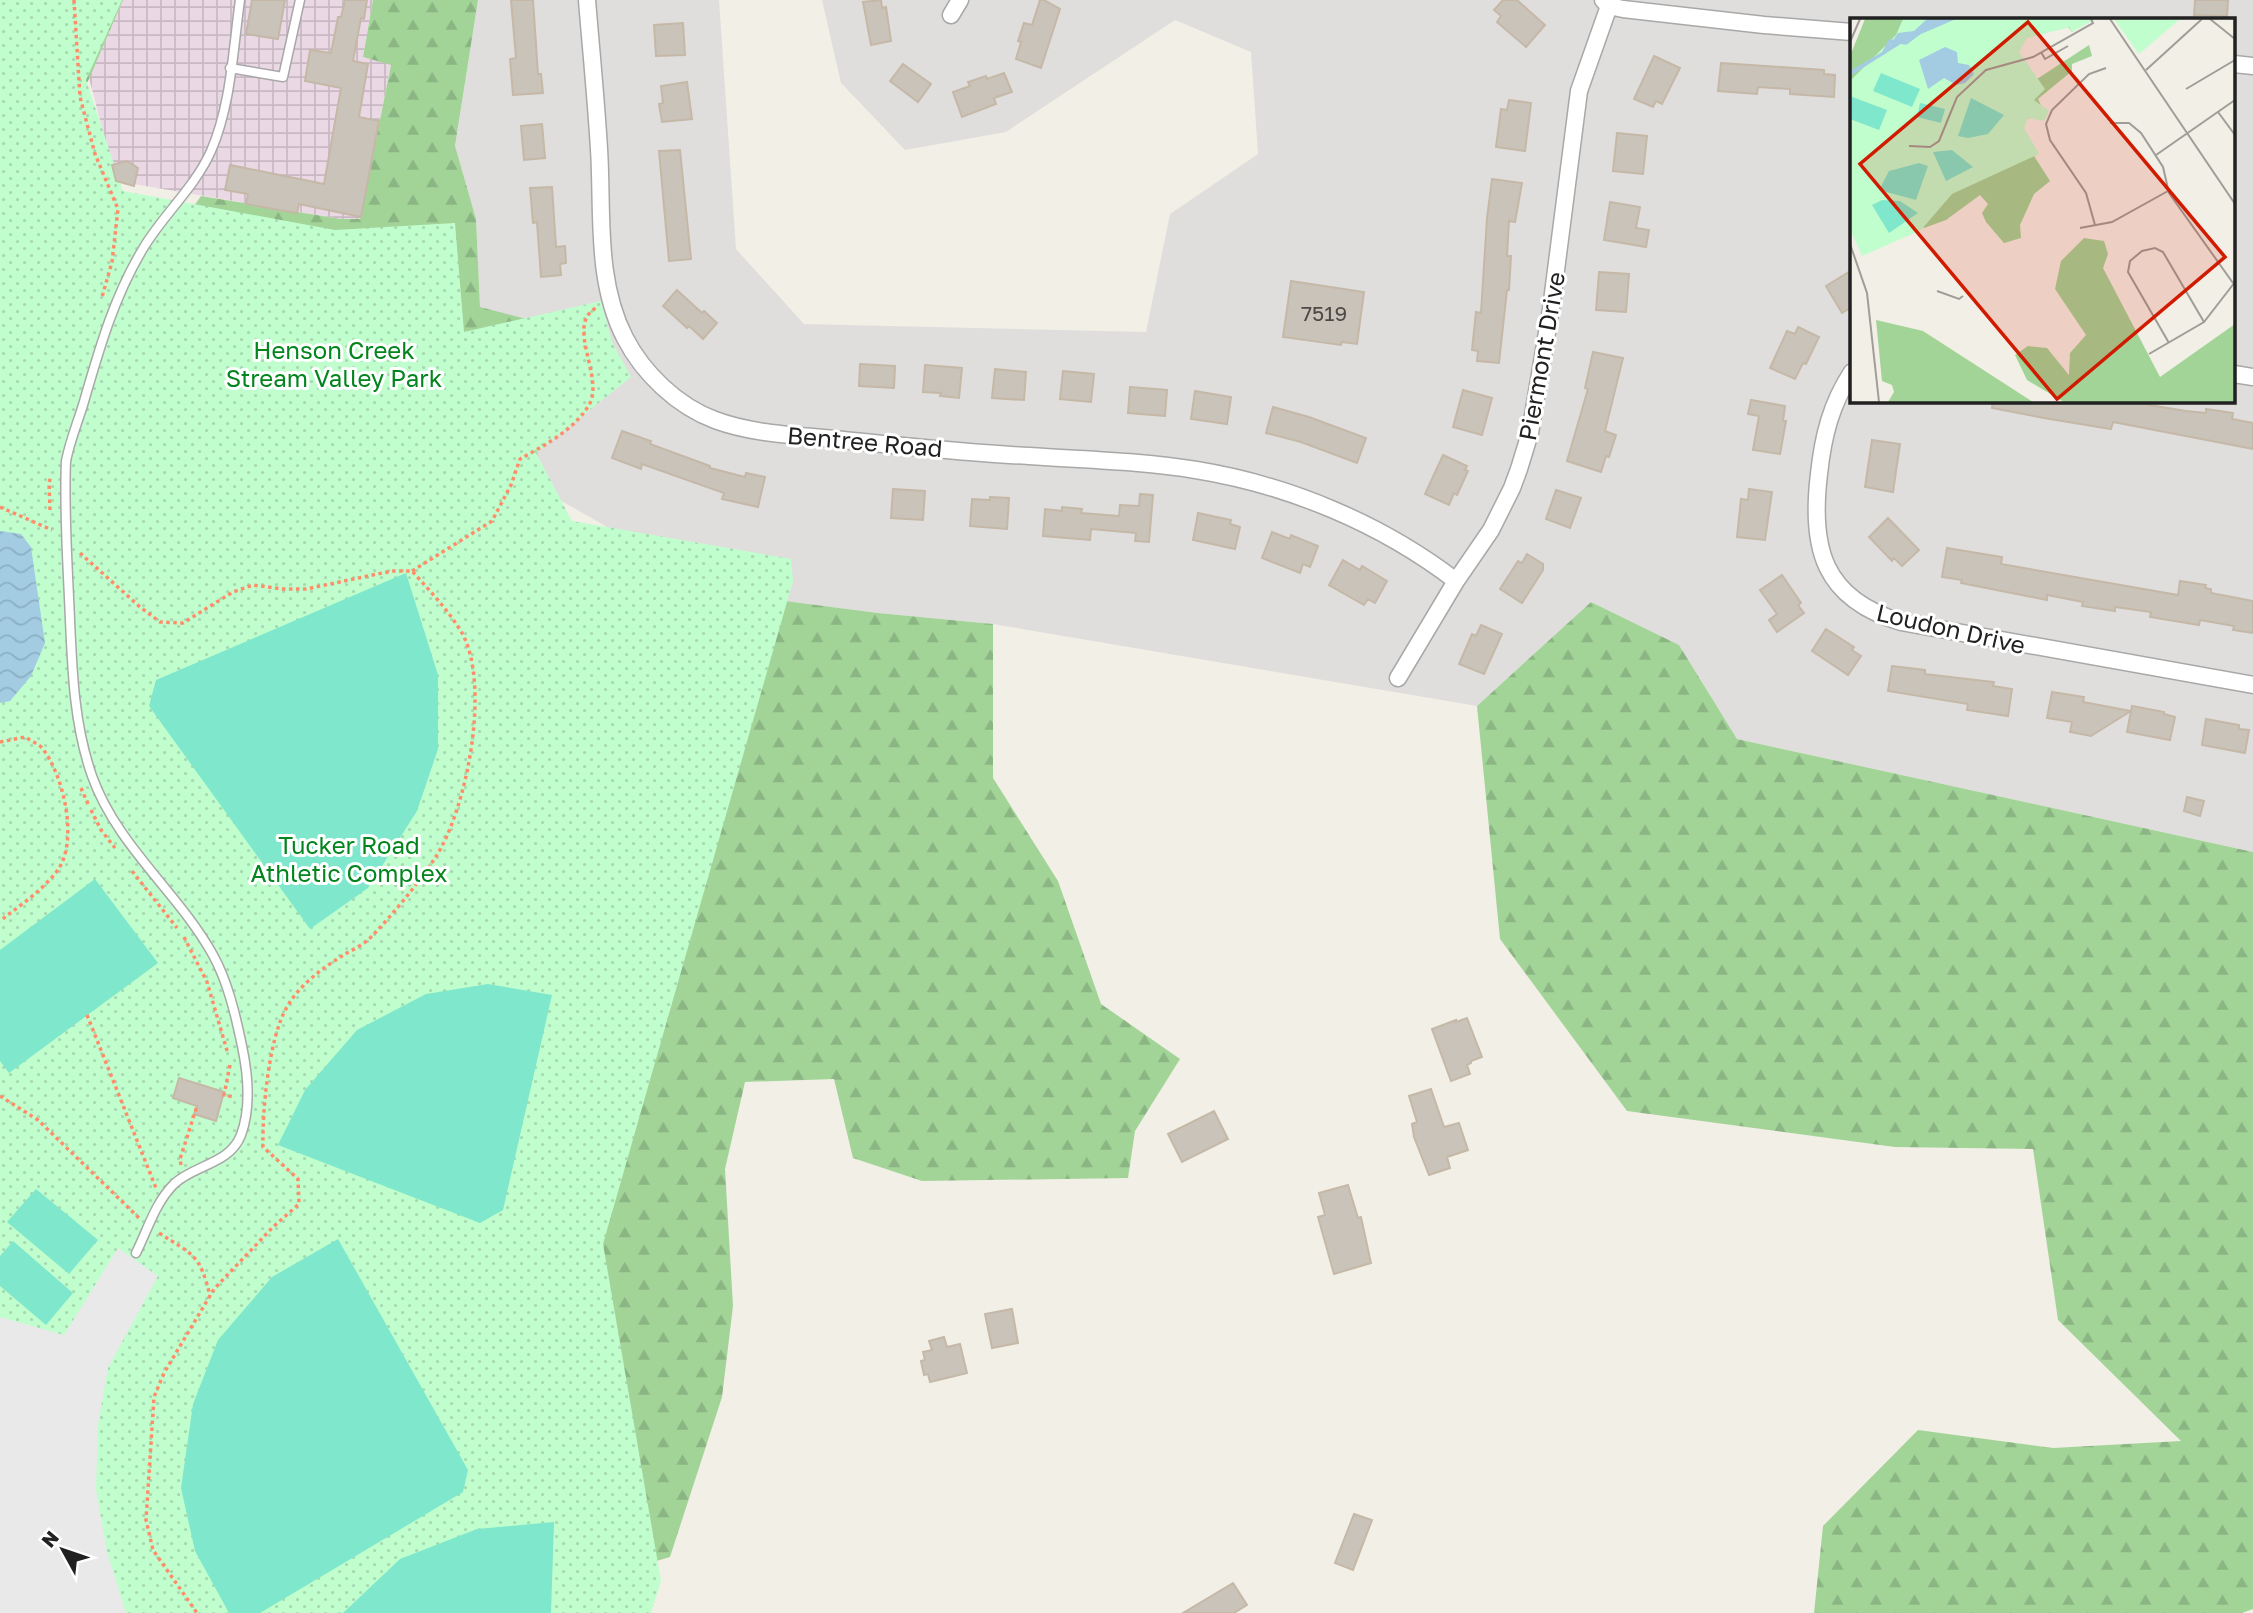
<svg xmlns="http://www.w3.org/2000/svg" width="2253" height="1613" font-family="'Golos Text',sans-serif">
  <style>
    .residential { fill: #dfdedd; fill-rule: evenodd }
    .industrial { fill: url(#industrial-grid) }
    .forest { fill: url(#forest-firs) }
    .park { fill: url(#park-dots) }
    .pitch { fill: #7ee7cc }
    .parking { fill: #e9e9e9 }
    .water { fill: url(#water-waves) }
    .building { fill: #cac3b9; stroke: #c5b8a7; stroke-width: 2 }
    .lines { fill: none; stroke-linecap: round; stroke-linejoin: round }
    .service-casing { stroke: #a8a8a8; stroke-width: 11 }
    .minor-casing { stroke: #a8a8a8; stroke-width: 19 }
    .path { stroke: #ff8d6a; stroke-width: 3.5; stroke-dasharray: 3.5 3.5; stroke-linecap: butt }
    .service { stroke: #fff; stroke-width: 8 }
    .minor { stroke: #fff; stroke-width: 16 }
    .labels { text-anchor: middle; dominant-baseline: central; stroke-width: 6; stroke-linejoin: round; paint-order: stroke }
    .number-label { font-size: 21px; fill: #4b4a47 }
    .park-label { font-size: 24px; fill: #03851e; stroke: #fff }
    .street-label { font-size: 24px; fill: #212121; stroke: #fff }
    .inset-river { fill: none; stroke: #a3cce3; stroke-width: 3.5 }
    .inset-road { fill: none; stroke: #9e9d97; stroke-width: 2 }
    .view { fill: #d11b00; fill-opacity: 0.15; stroke: #d11b00; stroke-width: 3.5 }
    .inset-edge { fill: none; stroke: #212121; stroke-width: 3.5 }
  </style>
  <defs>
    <pattern id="industrial-grid" width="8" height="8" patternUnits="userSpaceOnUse" patternTransform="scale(1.75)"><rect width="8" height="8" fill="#ebd8e5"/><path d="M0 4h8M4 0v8" fill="none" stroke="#c9b9c4"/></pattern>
    <pattern id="forest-firs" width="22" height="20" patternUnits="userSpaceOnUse" patternTransform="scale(1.75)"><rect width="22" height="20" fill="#a2d498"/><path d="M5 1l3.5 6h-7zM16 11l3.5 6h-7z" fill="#8bb683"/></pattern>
    <pattern id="park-dots" width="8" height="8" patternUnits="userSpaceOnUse" patternTransform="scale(1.75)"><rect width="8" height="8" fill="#c1fece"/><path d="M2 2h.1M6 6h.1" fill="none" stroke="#a6d9b1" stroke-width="1.8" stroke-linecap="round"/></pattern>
    <pattern id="water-waves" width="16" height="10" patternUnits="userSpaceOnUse" patternTransform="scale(1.75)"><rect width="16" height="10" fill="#a3cce3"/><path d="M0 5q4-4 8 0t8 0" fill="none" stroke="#8cafc2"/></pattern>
  </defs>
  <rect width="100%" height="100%" fill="#f2efe6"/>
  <path class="residential" d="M478 0H719L736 249 804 324 1146 332 1170 214 1258 154 1251 52 1175 20 1006 132 905 150 841 83 822 0H2253V852L1737 739 1679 645 1591 602 1477 706 993 624 878 613 723 593 537 487V438L480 308 476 219 455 147ZM1852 19H2234V401H1852Z"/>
  <path class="industrial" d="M123 0H373L363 57 391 64 360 219H341L116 181 89 78Z"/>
  <path class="forest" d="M0 0H123L89 79 52 145 64 201 98 242 164 248 201 196 341 219H360L391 65 363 57 373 0H478L455 146 476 219 480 307 565 329 577 392 537 438 538 487 615 571 723 593 878 613 993 624V778L1058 881 1101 1004 1180 1059 1135 1131 1128 1178 922 1181 853 1158 834 1079 745 1082 725 1169 733 1306 722 1397 670 1557 578 1584 546 1347 580 1124 577 915 628 687 452 504 195 537 0 447Z
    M1591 602 1679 645 1737 739 2253 852V1609L2242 1613H1814L1823 1526 1918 1430 2053 1448 2181 1441 2058 1320 2033 1149 1895 1147 1627 1111 1500 939 1477 706Z"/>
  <path class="park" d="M0 0H122L86 80 123 191 335 230 455 223 464 332 601 301 612 342 631 377 536 453 572 521 791 559 793 581 603 1244 661 1581 651 1613H0Z"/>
  <path class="pitch" d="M406 573 438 675V749L417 811 368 888 310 929 149 706 156 680Z
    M95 879 158 963 9 1073 0 1061V950Z
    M488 984 552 995 503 1210 480 1223 278 1145 305 1090 357 1030 426 994Z
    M36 1189 98 1240 69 1274 7 1222Z
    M338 1239 468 1470 463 1492 260 1613H229L195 1551 181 1488 193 1404 218 1340 272 1277Z
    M13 1241 73 1293 46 1325 0 1286V1256Z
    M554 1522 551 1613H343L400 1559 477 1529Z"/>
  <path class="parking" d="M118 1248 158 1276 108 1368 98 1425 96 1489 107 1552 126 1613H0V1317L64 1335Z"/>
  <path class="water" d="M0 531 21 534 31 547 45 643 31 676 10 701 0 703Z"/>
  <path class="building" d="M252 0H285L278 39 246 34Z
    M345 0H367L364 19 361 18 353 61 368 64 359 117 379 121 361 217 299 204 297 213 246 204 248 194 225 190 230 165 324 184 341 88 305 81 310 50 331 53 338 17H341Z
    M511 0H533L538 74H541L543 93 513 95 510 59 516 58Z
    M881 0 882 8 886 7 891 41 871 45 863 2Z
    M1040 0H1044L1060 9 1041 68 1016 59 1021 42 1018 41 1024 23 1032 25Z
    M1503 0H1517L1545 25 1526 47 1497 22 1501 16 1494 10Z
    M2195 0H2228L2227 16 2194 15Z
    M683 23 685 55 656 56 654 25Z
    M1654 56 1680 68 1662 104 1656 101 1653 107 1634 99Z
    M1721 63 1824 70V74L1835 75 1834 97 1790 94V89L1758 87 1757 94 1718 91Z
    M903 64 931 84 918 102 890 81Z
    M1004 73 1012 92 994 98 996 104 962 117 953 92 970 86 968 82 986 76 987 79Z
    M687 82 692 119 662 122 659 104 663 103 661 86Z
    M1509 100 1531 103 1525 151 1496 147 1501 109 1507 110Z
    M542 124 545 158 524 160 521 126Z
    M1617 133 1647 136 1643 174 1613 171Z
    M680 150 691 259 669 261 659 151Z
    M127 161 138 168 134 186 116 181 112 165Z
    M1492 179 1522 183 1515 222 1509 221 1507 256H1511L1509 290H1507L1499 363 1477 361 1478 351 1472 350 1476 312 1481 313 1487 218Z
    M552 187 556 247 565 246 566 263 560 264 561 275 541 277 537 222 533 223 530 188Z
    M1610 202 1640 207 1636 228 1649 230 1646 247 1604 240Z
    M1852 270V307L1842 313 1826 286Z
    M1599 272 1629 274 1626 312 1596 310Z
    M1291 281 1364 292 1357 344 1342 342 1341 345 1283 337Z
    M677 290 702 313 704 311 717 323 703 339 689 326 687 328 663 306Z
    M1798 327 1819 337 1806 364 1803 363 1795 379 1770 368 1787 331 1795 334Z
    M1593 352 1623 358 1605 431 1616 435 1609 457 1606 456 1601 472 1567 461 1588 389 1585 388Z
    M860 364 895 366 894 388 859 386Z
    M925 365 962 368 959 398 940 396 941 393 923 392Z
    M995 369 1026 372 1024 400 992 398Z
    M1063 371 1094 374 1091 402 1060 399Z
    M1130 387 1167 390 1165 416 1128 413Z
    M1463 390 1492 398 1482 435 1453 427Z
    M1195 391 1231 397 1227 424 1191 419Z
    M1751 400 1785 406 1783 421H1786L1780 454 1753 450 1759 416 1748 414Z
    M1993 401H2150L2149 405 2186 411 2206 413V409L2233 413 2232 419 2253 423V449L2113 422 2111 429 2044 418 1992 408Z
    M1273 407 1309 417 1366 438 1357 463 1301 442 1266 433Z
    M622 431 651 441 650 444 710 466V468L745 477 746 473 765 477 758 507 722 499 724 493 642 464 641 469 612 458Z
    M1872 440 1900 444 1893 492 1865 487Z
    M1443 455 1467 466 1465 470 1468 471 1457 495 1454 493 1449 505 1425 494Z
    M893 489 925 491 923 520 891 518Z
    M1749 489 1772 492 1765 540 1737 537 1741 499 1748 500Z
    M1556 490 1581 498 1570 528 1546 519Z
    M1140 494 1153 495 1149 542 1135 541 1136 533 1091 529 1090 540 1043 536 1045 509 1062 511V507L1082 509 1081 513 1119 516 1120 505 1139 506Z
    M990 497 1009 498 1007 529 970 526 972 499 990 500Z
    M1198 513 1231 520 1230 524 1240 527 1235 549 1193 540Z
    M1888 518 1919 550 1902 566 1894 558 1892 561 1869 537Z
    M1272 532 1290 539 1291 535 1318 546 1310 567 1303 564 1300 573 1262 558Z
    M1947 548 2002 557 2001 564 2178 595 2180 581 2206 585 2205 588 2211 589V593L2253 601V633L2233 630 2234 626 2200 620 2199 625 2150 617 2151 612 2115 607V611L2082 606 2083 602 2047 595V600L1961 583 1962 580 1942 577Z
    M1527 554 1543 564V570L1522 603 1500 589 1518 561 1522 563Z
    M1343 560 1360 570 1362 566 1387 581 1375 603 1368 599 1364 605 1329 585Z
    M1782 575 1801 603 1798 605 1804 613 1777 632 1769 620 1777 614 1760 590Z
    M1481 625 1502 634 1484 674 1459 664 1472 634 1476 636Z
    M1826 629 1854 647 1852 650 1861 656 1848 675 1812 651Z
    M1892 666 1925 670V674L1994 682 1993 686 2012 689 2008 716 1967 710 1968 704 1888 691Z
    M2052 692 2084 697 2083 702 2131 711 2132 706 2164 712V714L2175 717 2170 740 2127 732 2131 711 2091 736 2070 732 2072 722 2047 718Z
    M2206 719 2239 725V729L2249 730 2245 753 2202 745Z
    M2187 797 2204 801 2200 816 2184 811Z
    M1467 1018 1482 1057 1471 1061V1063L1467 1065 1470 1074 1451 1081 1432 1029 1456 1020V1022Z
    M179 1078 224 1092 216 1121 194 1114 197 1106 173 1098Z
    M1431 1089 1444 1127 1459 1123 1468 1150 1447 1157 1450 1168 1429 1175 1414 1137 1412 1124 1417 1122 1409 1096Z
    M1214 1111 1228 1139 1182 1162 1168 1134Z
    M1348 1185 1358 1218 1361 1217 1371 1263 1334 1274 1318 1217 1325 1215 1319 1193Z
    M1012 1309 1018 1343 992 1348 985 1314Z
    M944 1337 947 1347 960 1344 967 1373 930 1382 928 1374 924 1375 921 1361 925 1360 923 1352 932 1350 929 1341Z
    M1354 1514 1372 1520 1353 1570 1335 1563Z
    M1233 1583 1247 1605 1234 1613H1183Z"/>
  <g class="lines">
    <g class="service-casing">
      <path id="service" d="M230 68 283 77 300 0
        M136 1253C148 1229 155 1203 174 1184 194 1165 230 1164 241 1135 251 1108 248 1074 242 1046 236 1017 228 982 213 955 178 892 117 846 92 776 72 719 72 659 69 598 67 553 64 507 66 461 70 441 77 424 83 405 99 350 114 296 144 247 164 214 195 187 211 151 231 105 233 50 240 0"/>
    </g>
    <g class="minor-casing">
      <path id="minor" d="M587 0C591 49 596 99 599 149 603 211 595 280 625 338 643 373 677 406 715 420 755 435 801 435 843 440 905 446 967 453 1029 456 1085 460 1141 461 1196 470 1289 485 1382 524 1456 581
        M1603 0 1609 6 1623 9 1764 25 1852 32
        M951 15 960 0
        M2234 64 2253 66
        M1852 372C1831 404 1823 436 1819 474 1810 548 1823 599 1901 622L2253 685
        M2234 374 2253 377
        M1398 678 1456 581 1491 530 1512 488 1519 469 1530 433 1551 309 1579 91 1609 6"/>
    </g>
    <path class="path" d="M74 0 80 97 95 154 118 209 112 262 102 297
      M0 507 52 530
      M50 510 49 483 51 476
      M80 553 140 607 160 622 183 623 233 592 253 585 282 589H306L392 571H412C430 591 449 611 462 633 491 685 467 810 435 858 417 885 394 913 372 936 365 944 354 949 345 954 323 968 300 984 287 1007 269 1037 262 1111 263 1147L298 1179 299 1204 273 1227 214 1289 164 1373 154 1397 146 1520 153 1550 197 1613
      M412 571 492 521 511 485 520 459C545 445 574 430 589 405 605 378 565 325 596 308
      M0 742 25 737C31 741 39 744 43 749 64 777 79 842 57 871 42 891 19 906 0 921
      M81 788 88 804
      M91 810 101 830 115 848
      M132 871 177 928
      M184 937 207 982 228 1054
      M87 1015 156 1188
      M230 1065 224 1095 234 1097
      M0 1096 38 1120 139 1218
      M181 1165 180 1159 197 1106
      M159 1233C193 1255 200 1254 210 1296"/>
    <use href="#service" class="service"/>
    <use href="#minor" class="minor"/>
  </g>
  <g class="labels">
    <g class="number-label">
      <text x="1324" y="313">7519</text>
    </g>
    <g class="park-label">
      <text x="334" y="349">Henson Creek<tspan x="334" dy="28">Stream Valley Park</tspan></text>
      <text x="349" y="844">Tucker Road<tspan x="349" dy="28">Athletic Complex</tspan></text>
    </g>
    <g class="street-label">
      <text transform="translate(1541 356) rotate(-80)">Piermont Drive</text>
      <text transform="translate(865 441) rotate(5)">Bentree Road</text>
      <text transform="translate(1951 628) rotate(13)">Loudon Drive</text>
    </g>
  </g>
  <g transform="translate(1850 18)">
    <rect width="385" height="385" fill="#f2efe6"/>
    <path d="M15 1H235L222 14 218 9 167 22 161 36 175 43 187 61 239 27 242 38 222 46V53L188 81 193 92 174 103 172 119 200 163 184 176 170 207 171 220 154 225 136 204 132 195 138 186 130 177 96 202 74 210 63 203 0 66V38ZM234 220 254 223 258 236 253 250 310 359 385 306V384H214L177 362 165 337 178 328 197 330 219 357 220 335 236 317 205 271 211 243ZM26 302 73 313 183 384H38L44 374 42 367 32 363Z" fill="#a2d498"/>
    <path d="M53 1H245L222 14 219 9 177 20 169 34 195 71 184 82 199 93 194 103 178 100 174 110 189 136 102 176 71 212 12 238 0 211V63L46 17ZM264 1H330L289 36Z" fill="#c1fece"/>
    <path d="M31 55 70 71 62 89 23 73ZM0 78 37 92 29 112 0 101ZM121 80 154 97 138 116 118 120 108 118ZM70 85 95 91 91 105 67 99ZM102 132 123 149 96 163 83 134ZM69 145 78 148 66 182 29 172 39 153ZM32 182 50 183 68 195 39 215 22 187Z" fill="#7ee7cc"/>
    <path d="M77 1H106L57 22 0 58V53L37 31 48 15 64 13ZM95 29 107 34 108 45 119 47 124 56 115 65 106 67 94 60 78 71 69 42Z" fill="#a3cce3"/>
    <path class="inset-river" d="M33 36 40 23 56 25 69 15"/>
    <path class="inset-road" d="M260 1 385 186M360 1 385 21M0 24 10 1M191 34 195 41 218 28M296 52 352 1M336 71 385 42M368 94 385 117M260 105H279L291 115 313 149 319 175 383 265M59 128 80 129 89 123 107 79 136 52 183 39 243 5 241 1M306 137 385 82M245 207 236 175 200 122 196 106 202 92 239 56 256 50M230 210 262 204 318 173M0 226 17 275 29 384M87 273 109 281 113 278M319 325 278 254 280 243 292 233 305 230 313 234 354 304M299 336 354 304 385 264"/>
    <path class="view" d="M178 4 375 239 207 381 10 146Z"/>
    <rect width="385" height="385" class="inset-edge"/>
  </g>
  <g transform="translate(63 1550) rotate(310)" stroke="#ffffff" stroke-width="5" paint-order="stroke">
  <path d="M0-5L12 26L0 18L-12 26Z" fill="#212121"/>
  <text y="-10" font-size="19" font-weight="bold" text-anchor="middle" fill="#212121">N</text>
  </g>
</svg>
